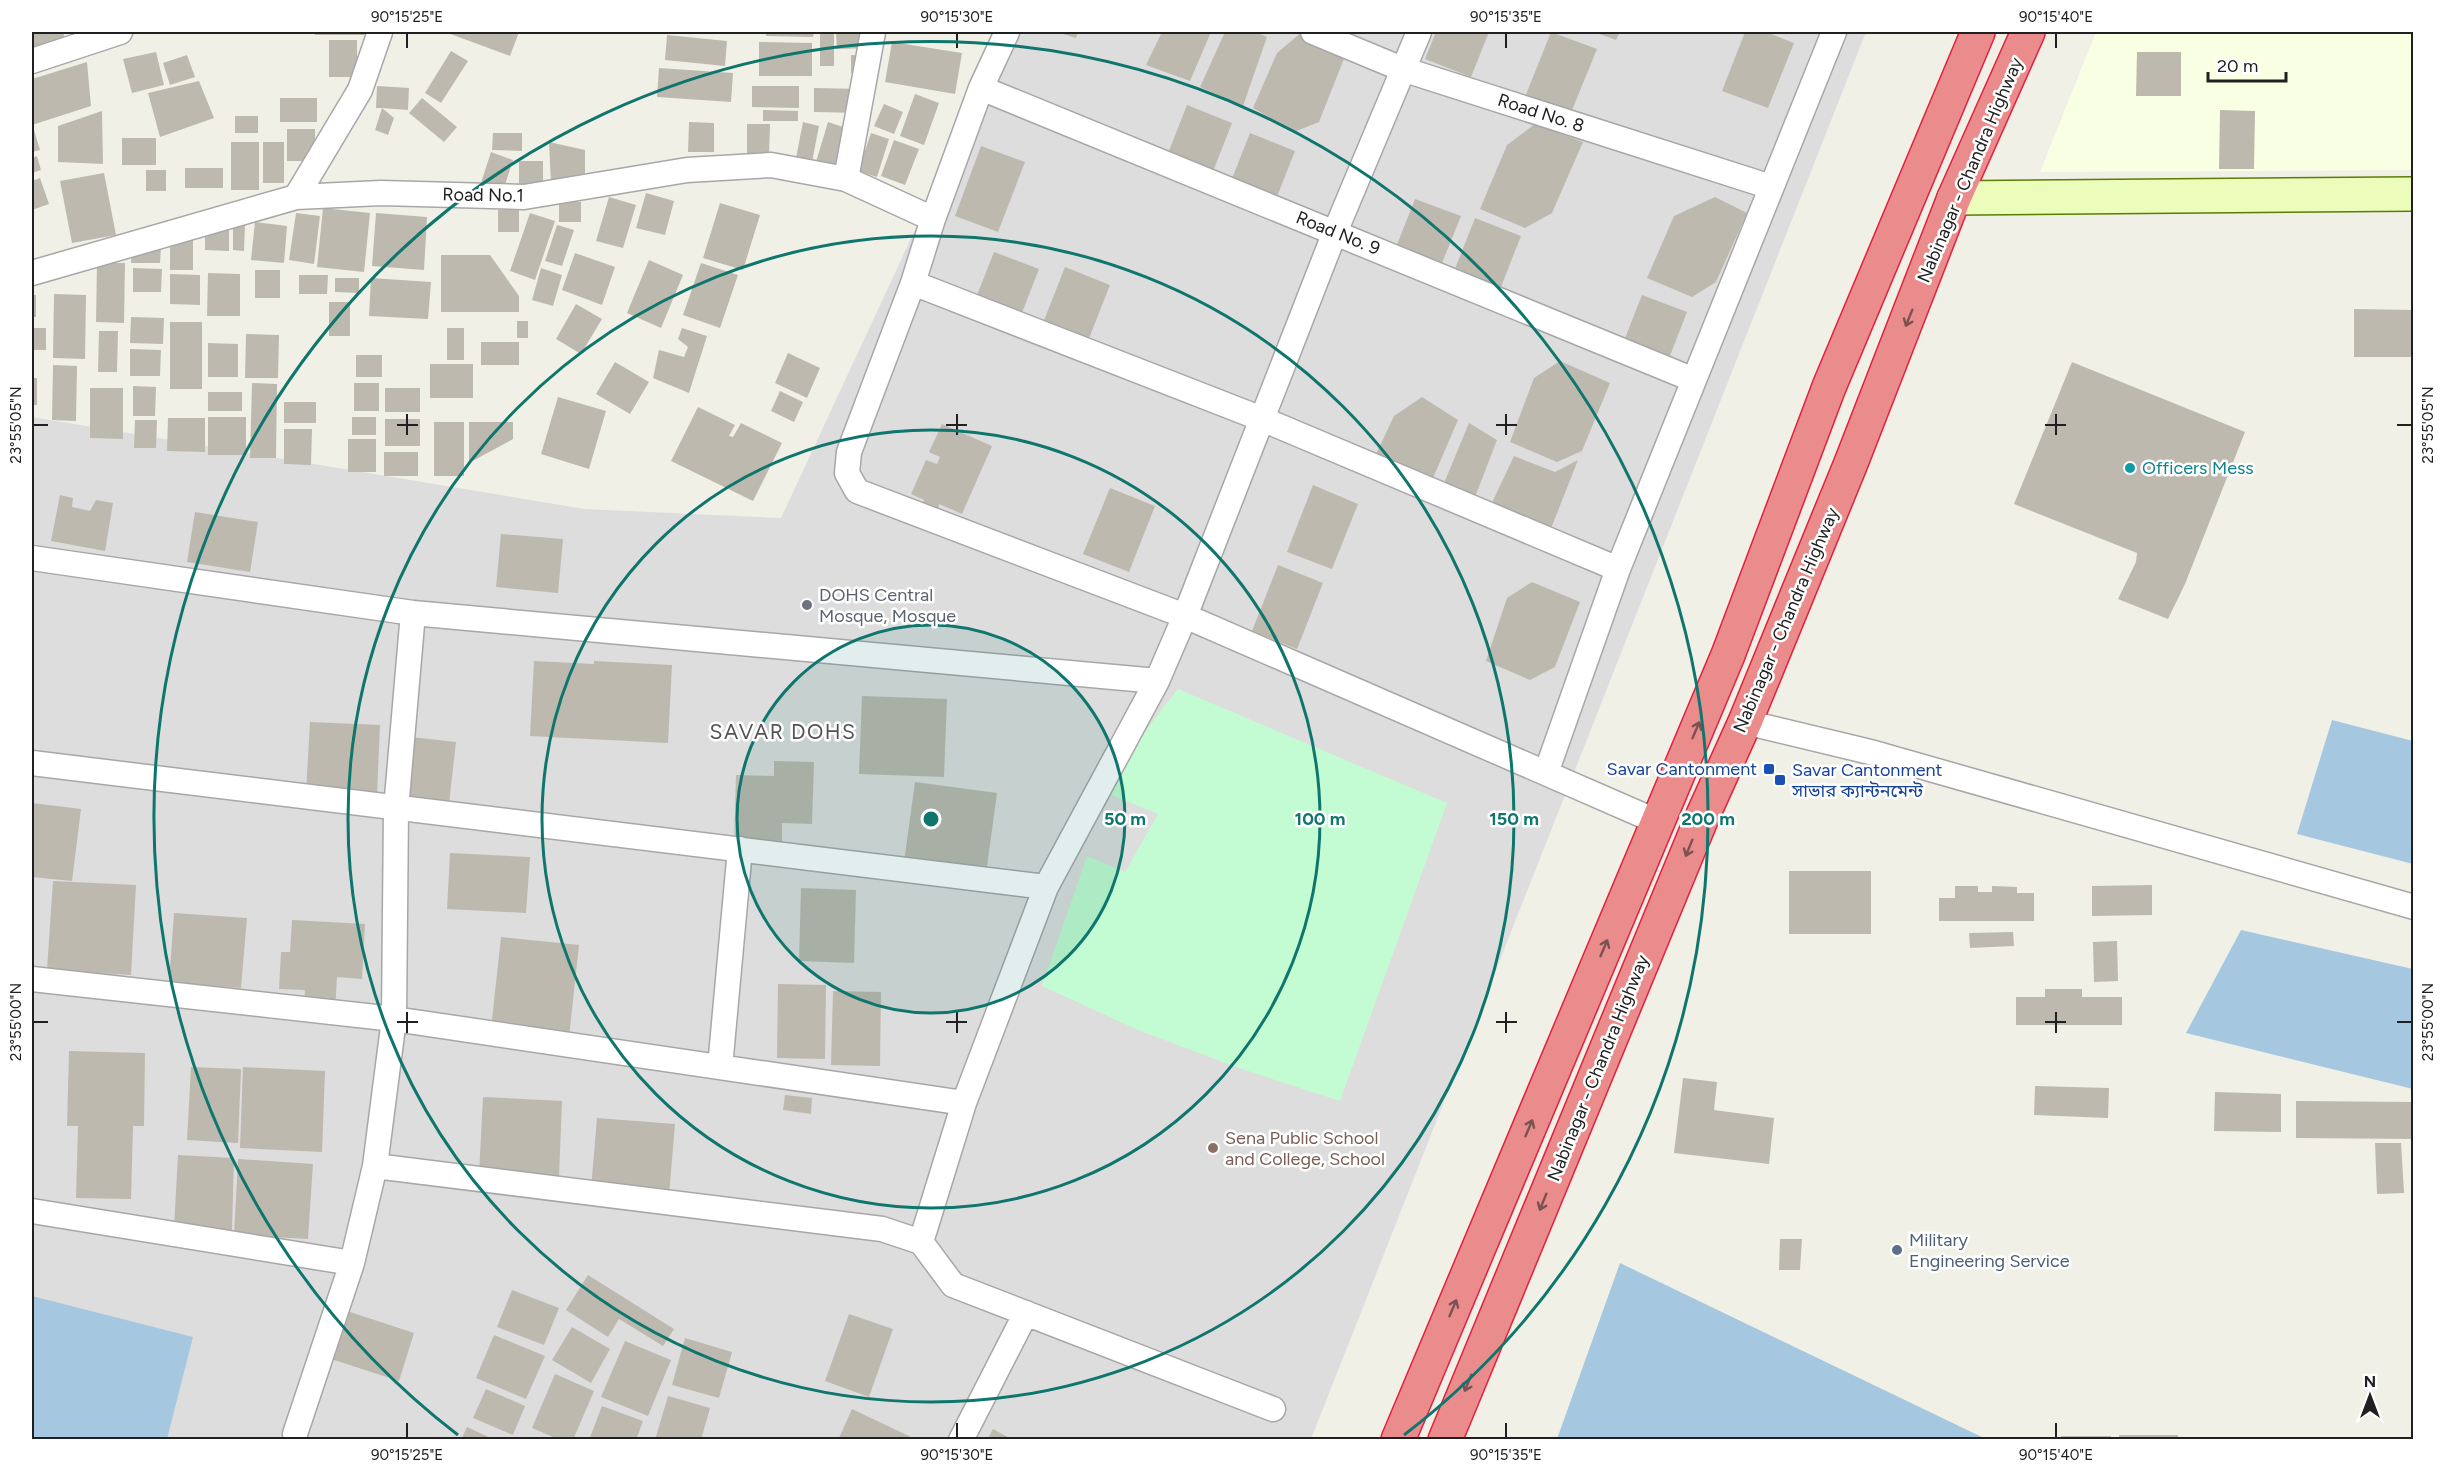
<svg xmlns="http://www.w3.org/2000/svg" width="2445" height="1471" font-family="Figtree,'Noto Sans Bengali',sans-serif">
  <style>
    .residential { fill: #dedddd }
    .education { fill: #f9ffe2 }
    .park { fill: #c3fcd2 }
    .water { fill: #a5c8e0 }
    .building { fill: #beb9af }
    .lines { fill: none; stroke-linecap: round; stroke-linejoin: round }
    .street-casing { stroke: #a7a7a7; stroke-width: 27 }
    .secondary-casing { stroke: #597e00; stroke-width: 36 }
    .highway-casing { stroke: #e3203e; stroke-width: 36 }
    .street { stroke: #fff; stroke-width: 24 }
    .secondary { stroke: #ecfcba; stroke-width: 33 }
    .highway { stroke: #eb8c8c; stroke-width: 33 }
    .oneway { stroke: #7b5151 }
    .ticks { fill: none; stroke: #202020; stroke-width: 2 }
    .ring { fill: none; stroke: #0f766e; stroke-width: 3 }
    .culture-dot { fill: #0f9aa8; stroke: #fff; stroke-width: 2 }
    .worship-dot { fill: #6b7280; stroke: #fff; stroke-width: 2 }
    .transit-dot { fill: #1a4fb4; stroke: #fff; stroke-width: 2 }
    .education-dot { fill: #8d6e63; stroke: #fff; stroke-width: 2 }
    .service-dot { fill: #5c6f8a; stroke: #fff; stroke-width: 2 }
    .labels { text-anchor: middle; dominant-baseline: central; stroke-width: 5; stroke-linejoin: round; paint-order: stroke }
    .street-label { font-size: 18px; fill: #202020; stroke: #fff }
    .culture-label { font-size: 18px; fill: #0d838f; stroke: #fff; text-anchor: start }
    .worship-label { font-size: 18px; fill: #5b616d; stroke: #fff; text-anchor: start }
    .transit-label { font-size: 18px; fill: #164399; stroke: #fff; text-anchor: end }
    .education-label { font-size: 18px; fill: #785e54; stroke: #fff; text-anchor: start }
    .service-label { font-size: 18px; fill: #4e5e75; stroke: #fff; text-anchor: start }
    .quarter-label { font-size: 21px; letter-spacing: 1.5px; fill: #535353; stroke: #fff }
    .centre { fill: #0f766e; stroke: #fff; stroke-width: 3 }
    .ring-label { font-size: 18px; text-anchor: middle; font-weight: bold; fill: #0f766e; stroke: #fff; stroke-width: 5; stroke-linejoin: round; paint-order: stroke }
    .neatline { fill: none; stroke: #202020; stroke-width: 2 }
    .ticks-label { font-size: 15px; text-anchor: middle; fill: #202020 }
  </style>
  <rect width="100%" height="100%" fill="#f1f0e7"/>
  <path class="residential" d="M1007 32H1866L1311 1439H32V417L585 509 781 518Z"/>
  <path class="education" d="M2096 32H2413V170L2040 172Z"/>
  <path class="park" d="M1178 689 1447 803 1340 1101 1239 1068 1138 1030 1042 986 1087 856 1125 872 1158 814 1099 790Z"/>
  <path class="water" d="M2332 720 2413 741V864L2297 834Z
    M2241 930 2413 969V1089L2186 1033Z
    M1620 1263 1986 1439H1557Z
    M32 1296 193 1337 167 1439H32Z"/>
  <path class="building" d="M32 32H63L68 51 32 62Z
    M315 32H365V35H315Z
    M445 32H519L510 56Z
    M766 32H814L813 37 766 36Z
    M820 32H834V66H820Z
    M836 32H868L869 48 837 49Z
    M1057 32H1078L1076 38Z
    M1162 32H1211L1190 81 1146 65Z
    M1225 32H1256L1267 37 1243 106 1200 87Z
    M1302 32 1347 51 1319 122 1294 132 1253 108 1277 53Z
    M1436 32H1489L1471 77 1425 59Z
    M1551 32 1597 49 1570 115 1525 97Z
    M1594 32H1620L1616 40Z
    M1745 32H1766L1794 43 1768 108 1722 91Z
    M667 35 727 41 725 66 665 60Z
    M329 40H357V77H329Z
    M759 42 812 43V76H759Z
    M892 42 962 53 955 94 885 82Z
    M451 51 468 61 441 103 425 93Z
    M156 52 164 85 132 93 123 59Z
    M2137 52H2181V96H2136Z
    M187 55 195 77 170 85 163 63Z
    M851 55 873 56 872 74 851 73Z
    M87 62 91 106 32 125V79Z
    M659 68 733 73 731 102 657 97Z
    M199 81 214 118 160 137 148 93Z
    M377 86 409 88 408 110 382 108 394 118 388 135 375 130 382 108H376Z
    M752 86H799V108L752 107Z
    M814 88 862 89V113L814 112Z
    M915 94 939 103 924 145 900 136Z
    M280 98H317V122H280Z
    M422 98 457 127 444 142 409 113Z
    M884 104 903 112 894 134 874 126Z
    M1187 105 1232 123 1206 189 1161 171Z
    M763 110 798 111V121H763Z
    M2220 110 2255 111 2254 169H2219Z
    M102 111 103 164 58 162V126Z
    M235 116H258V133H235Z
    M689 122 714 123V152H688Z
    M803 122 819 126 812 162 796 158Z
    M828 122 862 133 850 172 816 162Z
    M747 124H770L769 156H747Z
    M1535 124 1583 142 1552 213 1525 228 1480 209 1507 145Z
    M287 129H315V161H287Z
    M32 130H34L40 150 32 152Z
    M493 133H522V151L492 150Z
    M871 133 889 139 877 177 858 171Z
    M1250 133 1295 151 1269 217 1224 199Z
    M122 138H156V165H122Z
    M894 140 919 149 905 185 881 176Z
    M231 142H259V190H231Z
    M263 142H284V183H263Z
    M549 142 585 150V182L551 183Z
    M981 146 1025 162 998 232 955 216Z
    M491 152 513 160 503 191 481 183Z
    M37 156 41 170 32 173V158Z
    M519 161H543V191H519Z
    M185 168H223V188H185Z
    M146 170H166V191H146Z
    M104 173 116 235 72 243 60 181Z
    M40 178 49 204 32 210V181Z
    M646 193 674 201 665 235 636 228Z
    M609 197 636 205 623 248 596 241Z
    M1715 197 1747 213 1716 282 1692 297 1647 278 1674 216Z
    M1415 199 1461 216 1434 283 1389 265Z
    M559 202H581V222H559Z
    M720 203 760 215 743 270 703 258Z
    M323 208 370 213 364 272 317 267Z
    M498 210H519V232H498Z
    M296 213 320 216 314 264 289 260Z
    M376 213 427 217 424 270 372 266Z
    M530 213 555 221 535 280 510 271Z
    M1475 218 1521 236 1495 302 1449 284Z
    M255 222 287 226 284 263 251 260Z
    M233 225H245L244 251 233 250Z
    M557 225 574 230 562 266 545 261Z
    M205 229H229V251L205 250Z
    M170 238H193V270H170Z
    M132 247H161L160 263H131Z
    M994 252 1039 269 1013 336 968 318Z
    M575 253 615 267 602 305 562 290Z
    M441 255H490L519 296V312H441Z
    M649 260 683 275 661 328 627 313Z
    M97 263H125L124 323 96 322Z
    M701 263 738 275 720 328 683 315Z
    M1065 267 1110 285 1084 351 1039 333Z
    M133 268 162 269 161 292H133Z
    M541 268 562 275 553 306 532 300Z
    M255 270H280V298H255Z
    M208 273 240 274V316H207Z
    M170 274 200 275V305L170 304Z
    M299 275H328L327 294H299Z
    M335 278H359V293L335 292Z
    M371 278 431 282 428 319 369 316Z
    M54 294 86 295 85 359 53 358Z
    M32 295H36V317H32Z
    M1642 295 1687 312 1661 379 1616 361Z
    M329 302H350V336H329Z
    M576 304 602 319 581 354 556 339Z
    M2354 309 2414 310V357H2354Z
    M131 317 164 318 163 344 130 343Z
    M517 321H528V338H517Z
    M170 322H202V389H170Z
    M32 328H46V350H32Z
    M447 328H464V360H447Z
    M682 328 707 336 689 393 653 378 659 350 684 357 688 347 678 339Z
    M99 331H118L117 372H98Z
    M246 334 279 335 278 378H245Z
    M481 342H519V365H481Z
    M208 343 238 344V377H208Z
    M130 349 161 350 160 376H130Z
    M788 353 820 368 807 398 775 383Z
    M356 355H382V377H356Z
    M1560 361 1610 383 1582 451 1557 462 1510 442 1534 378Z
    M615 362 649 382 630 414 596 394Z
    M2072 362 2245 432 2185 584 2168 619 2118 599 2136 562 2137 553 2014 504Z
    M430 364H473V398H430Z
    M53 365 77 366 76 421 52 420Z
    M32 378H37V405H32Z
    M252 383 277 384 276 458H250Z
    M354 383H379V411H354Z
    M133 386 156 387 155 416H133Z
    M90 388H123V439L90 438Z
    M385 388H420V412H385Z
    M780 391 803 402 794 422 771 411Z
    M208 392H242V411H208Z
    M558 397 606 411 589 469 541 454Z
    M1422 397 1458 420 1433 478 1376 454 1394 416Z
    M284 402H316V423H284Z
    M698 407 735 425 729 436 733 437 741 423 782 443 753 501 671 461Z
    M208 417H246V455H208Z
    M352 417H376V435H352Z
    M168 418H205V452L167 451Z
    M385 419H420V446H385Z
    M135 420H157L156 448H134Z
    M434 422H464V476H434Z
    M469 422H513V439L469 463Z
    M1469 423 1497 440 1475 497 1442 488Z
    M942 424 992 446 962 514 939 504 937 516 920 509 924 500 911 494 926 460 937 464 940 457 929 452Z
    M284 429H312L311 465 284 464Z
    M348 439H376V472H348Z
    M384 452H418V476H384Z
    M1514 456 1555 472 1578 460 1550 531 1490 507Z
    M1313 485 1358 504 1332 569 1287 552Z
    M1110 488 1155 506 1129 572 1083 554Z
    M60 495 73 498 72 507 90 511 96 500 113 503 105 551 51 541Z
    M195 512 258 522 250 572 187 562Z
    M501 534 563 539 558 593 496 587Z
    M1278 565 1323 583 1297 649 1252 631Z
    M1532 582 1580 602 1555 667 1530 680 1486 661 1507 598Z
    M534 661 594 664V661L672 665 668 743 530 736Z
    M862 696 947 699 944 777 859 774Z
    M310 722 380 725 377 796 306 793Z
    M411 737 456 742 449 804 404 800Z
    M774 761 814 762 812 824 782 823V847L734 845 736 775 774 776Z
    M915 782 997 793 986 874 904 862Z
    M32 803 81 809 72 881 32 877Z
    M450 853 530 857 526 913 447 909Z
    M1789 871H1871V934H1789Z
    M53 881 136 885 131 975 47 970Z
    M2152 885V915L2092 916V886Z
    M1955 886H1978V892H1992V886L2017 887V893H2034V921H1939V898H1955Z
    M801 888 856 890 854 963 799 961Z
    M174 913 247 918 241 988 169 983Z
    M292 920 365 924 362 979 337 977 335 1010 304 1008 305 990 279 989 281 952H290Z
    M2013 932 2014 946 1970 948 1969 933Z
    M501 937 579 945 569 1037 491 1029Z
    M2117 941 2118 981 2094 982 2093 942Z
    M778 984 826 985 825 1059 777 1058Z
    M2045 989H2082V997H2122V1025H2016V997H2045Z
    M833 991 881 992 880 1066 831 1065Z
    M69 1051 145 1053 144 1126H133L131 1199 76 1198 78 1126H67Z
    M191 1067 241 1069 238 1143 187 1140Z
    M243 1067 325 1071 322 1152 240 1148Z
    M1683 1078 1717 1082 1714 1110 1774 1118 1769 1164 1674 1153Z
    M2035 1086 2109 1088 2108 1118 2034 1115Z
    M2215 1092 2281 1094V1132L2214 1131Z
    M785 1095 812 1098 811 1114 783 1110Z
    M483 1097 562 1101 559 1177 479 1174Z
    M2296 1101 2414 1102V1139L2296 1138Z
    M597 1118 675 1124 669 1195 591 1189Z
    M2375 1143H2401L2404 1193 2377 1194Z
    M178 1155 234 1158 232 1230 174 1227Z
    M238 1159 313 1164 308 1239 234 1235Z
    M1780 1239H1802L1800 1270H1779Z
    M588 1275 674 1329 663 1346 619 1319 608 1337 566 1310Z
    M512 1290 559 1308 544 1345 497 1327Z
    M344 1310 414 1333 399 1381 328 1358Z
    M849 1314 893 1329 869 1397 825 1381Z
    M572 1327 610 1349 591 1383 552 1360Z
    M494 1335 545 1356 526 1399 476 1378Z
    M685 1338 732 1352 719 1398 672 1385Z
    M625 1341 671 1360 648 1416 601 1397Z
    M555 1374 594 1391 573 1440H560L532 1428Z
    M486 1389 525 1406 513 1435 473 1418Z
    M668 1396 710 1408 701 1440H655Z
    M602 1406 643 1421 636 1440H589Z
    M852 1409 911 1437 910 1440H838Z
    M467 1427 495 1440H461Z
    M993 1429 1013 1440H987Z
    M2119 1435H2178V1440H2119Z
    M2061 1436H2111V1440H2061Z"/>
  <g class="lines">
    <g class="street-casing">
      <path id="street" d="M1007 32 981 88 933 219 913 283 849 452 847 473 857 491 1185 616 1658 822
        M1313 32 1402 69 1771 187
        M32 61 120 32
        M981 88 1694 380
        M846 179 873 32
        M296 197 360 90 380 32
        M32 273 296 197 381 193 524 197 687 170 771 165 846 179 933 219
        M913 283 1262 419 1618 569
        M32 558 413 613 1157 681
        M1745 722 1874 753 2414 907
        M32 763 1046 887
        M1546 773 1618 569 1834 32
        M32 979 394 1019 964 1103
        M720 1067 740 849
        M375 1166 882 1229 921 1242 953 1285 1273 1409
        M32 1211 352 1263
        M921 1242 964 1103 1046 887 1157 681 1185 616 1335 232 1419 32
        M295 1434 352 1263 375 1166 394 1019 396 809 413 613
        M961 1440 1026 1313"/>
    </g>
    <g class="secondary-casing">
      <path id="secondary" d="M1954 198 2414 194"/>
    </g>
    <g class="highway-casing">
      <path id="highway" d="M1398 1440 1728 655 1829 387 1978 32
        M1445 1440 1703 815 1745 722 1851 463 1954 198 2028 32"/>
    </g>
    <use href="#street" class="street"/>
    <use href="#secondary" class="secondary"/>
    <use href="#highway" class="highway"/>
  </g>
  <defs><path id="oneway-shaft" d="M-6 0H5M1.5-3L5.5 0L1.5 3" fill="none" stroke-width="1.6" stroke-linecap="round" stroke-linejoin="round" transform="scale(1.5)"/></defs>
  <g class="oneway">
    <use href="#oneway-shaft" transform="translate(1909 318) rotate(112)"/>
    <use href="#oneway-shaft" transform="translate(1696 730) rotate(-67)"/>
    <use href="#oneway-shaft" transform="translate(1689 848) rotate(112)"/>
    <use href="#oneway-shaft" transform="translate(1604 948) rotate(-67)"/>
    <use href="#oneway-shaft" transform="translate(1529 1128) rotate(-67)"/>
    <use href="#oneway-shaft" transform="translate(1543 1202) rotate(112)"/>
    <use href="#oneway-shaft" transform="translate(1453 1308) rotate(-67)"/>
    <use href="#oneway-shaft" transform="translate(1468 1383) rotate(112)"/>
  </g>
  <path class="ticks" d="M407 33V48M957 33V48M1506 33V48M2056 33V48M407 414V435M957 414V435M1506 414V435M2056 414V435M33 425H48M397 425H418M946 425H967M1496 425H1517M2045 425H2066M2397 425H2412M407 1012V1033M957 1012V1033M1506 1012V1033M2056 1012V1033M33 1022H48M397 1022H418M946 1022H967M1496 1022H1517M2045 1022H2066M2397 1022H2412M407 1423V1438M957 1423V1438M1506 1423V1438M2056 1423V1438"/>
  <circle cx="931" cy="819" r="194" fill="#0f766e" fill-opacity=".12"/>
  <g class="ring">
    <circle cx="931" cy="819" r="194"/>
    <circle cx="931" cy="819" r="389"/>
    <circle cx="931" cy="819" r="583"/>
    <path d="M458 1435A777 777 0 1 1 1404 1435"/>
  </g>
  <circle class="culture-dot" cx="2130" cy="468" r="6"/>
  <circle class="worship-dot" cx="807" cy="605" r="6"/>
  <g class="transit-dot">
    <rect x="1763" y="763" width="12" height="12" rx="3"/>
    <rect x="1774" y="774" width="12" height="12" rx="3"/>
  </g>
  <circle class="education-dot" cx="1213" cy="1148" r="6"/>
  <circle class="service-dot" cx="1897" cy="1250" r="6"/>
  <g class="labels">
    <g class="street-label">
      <text transform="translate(1541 113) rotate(18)">Road No. 8</text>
      <text transform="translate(1970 170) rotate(-67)">Nabinagar - Chandra Highway</text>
      <text transform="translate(483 195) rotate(1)">Road No.1</text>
      <text transform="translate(1338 233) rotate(22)">Road No. 9</text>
      <text transform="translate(1786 620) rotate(-67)">Nabinagar - Chandra Highway</text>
      <text transform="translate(1598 1068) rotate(-68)">Nabinagar - Chandra Highway</text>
    </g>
    <g class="culture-label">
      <text x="2142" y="468">Officers Mess</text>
    </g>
    <g class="worship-label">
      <text x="819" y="595">DOHS Central<tspan x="819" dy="21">Mosque, Mosque</tspan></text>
    </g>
    <g class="transit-label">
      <text x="1757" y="769">Savar Cantonment</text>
      <text x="1792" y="770" text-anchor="start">Savar Cantonment<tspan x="1792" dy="21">সাভার ক্যান্টনমেন্ট</tspan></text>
    </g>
    <g class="education-label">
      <text x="1225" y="1138">Sena Public School<tspan x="1225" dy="21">and College, School</tspan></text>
    </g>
    <g class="service-label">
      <text x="1909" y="1240">Military<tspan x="1909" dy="21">Engineering Service</tspan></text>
    </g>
    <g class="quarter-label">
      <text x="783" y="731">SAVAR DOHS</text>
    </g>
  </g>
  <circle cx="931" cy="819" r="9" class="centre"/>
  <g class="ring-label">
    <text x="1125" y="825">50 m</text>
    <text x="1320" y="825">100 m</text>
    <text x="1514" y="825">150 m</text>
    <text x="1708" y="825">200 m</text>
  </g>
  <rect width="2445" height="1471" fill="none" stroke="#ffffff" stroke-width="66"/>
  <g transform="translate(2370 1396)" stroke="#ffffff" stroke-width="4.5" paint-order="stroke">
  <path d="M0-4.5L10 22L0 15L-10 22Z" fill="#202020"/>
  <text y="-9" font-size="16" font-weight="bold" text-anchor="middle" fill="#202020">N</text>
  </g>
  <path d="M2208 72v9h78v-9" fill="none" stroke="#202020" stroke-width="3"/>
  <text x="2217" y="72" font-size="18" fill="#202020" stroke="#ffffff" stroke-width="4.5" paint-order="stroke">20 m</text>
  <rect x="33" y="33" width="2379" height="1405" class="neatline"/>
  <g class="ticks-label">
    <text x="407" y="22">90°15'25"E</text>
    <text x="957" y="22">90°15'30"E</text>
    <text x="1506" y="22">90°15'35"E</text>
    <text x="2056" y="22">90°15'40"E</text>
    <text transform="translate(16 425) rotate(-90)" y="5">23°55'05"N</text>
    <text transform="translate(2428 425) rotate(-90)" y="5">23°55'05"N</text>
    <text transform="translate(16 1022) rotate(-90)" y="5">23°55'00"N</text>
    <text transform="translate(2428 1022) rotate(-90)" y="5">23°55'00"N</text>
    <text x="407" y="1460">90°15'25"E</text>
    <text x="957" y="1460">90°15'30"E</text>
    <text x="1506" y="1460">90°15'35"E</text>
    <text x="2056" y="1460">90°15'40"E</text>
  </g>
</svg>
